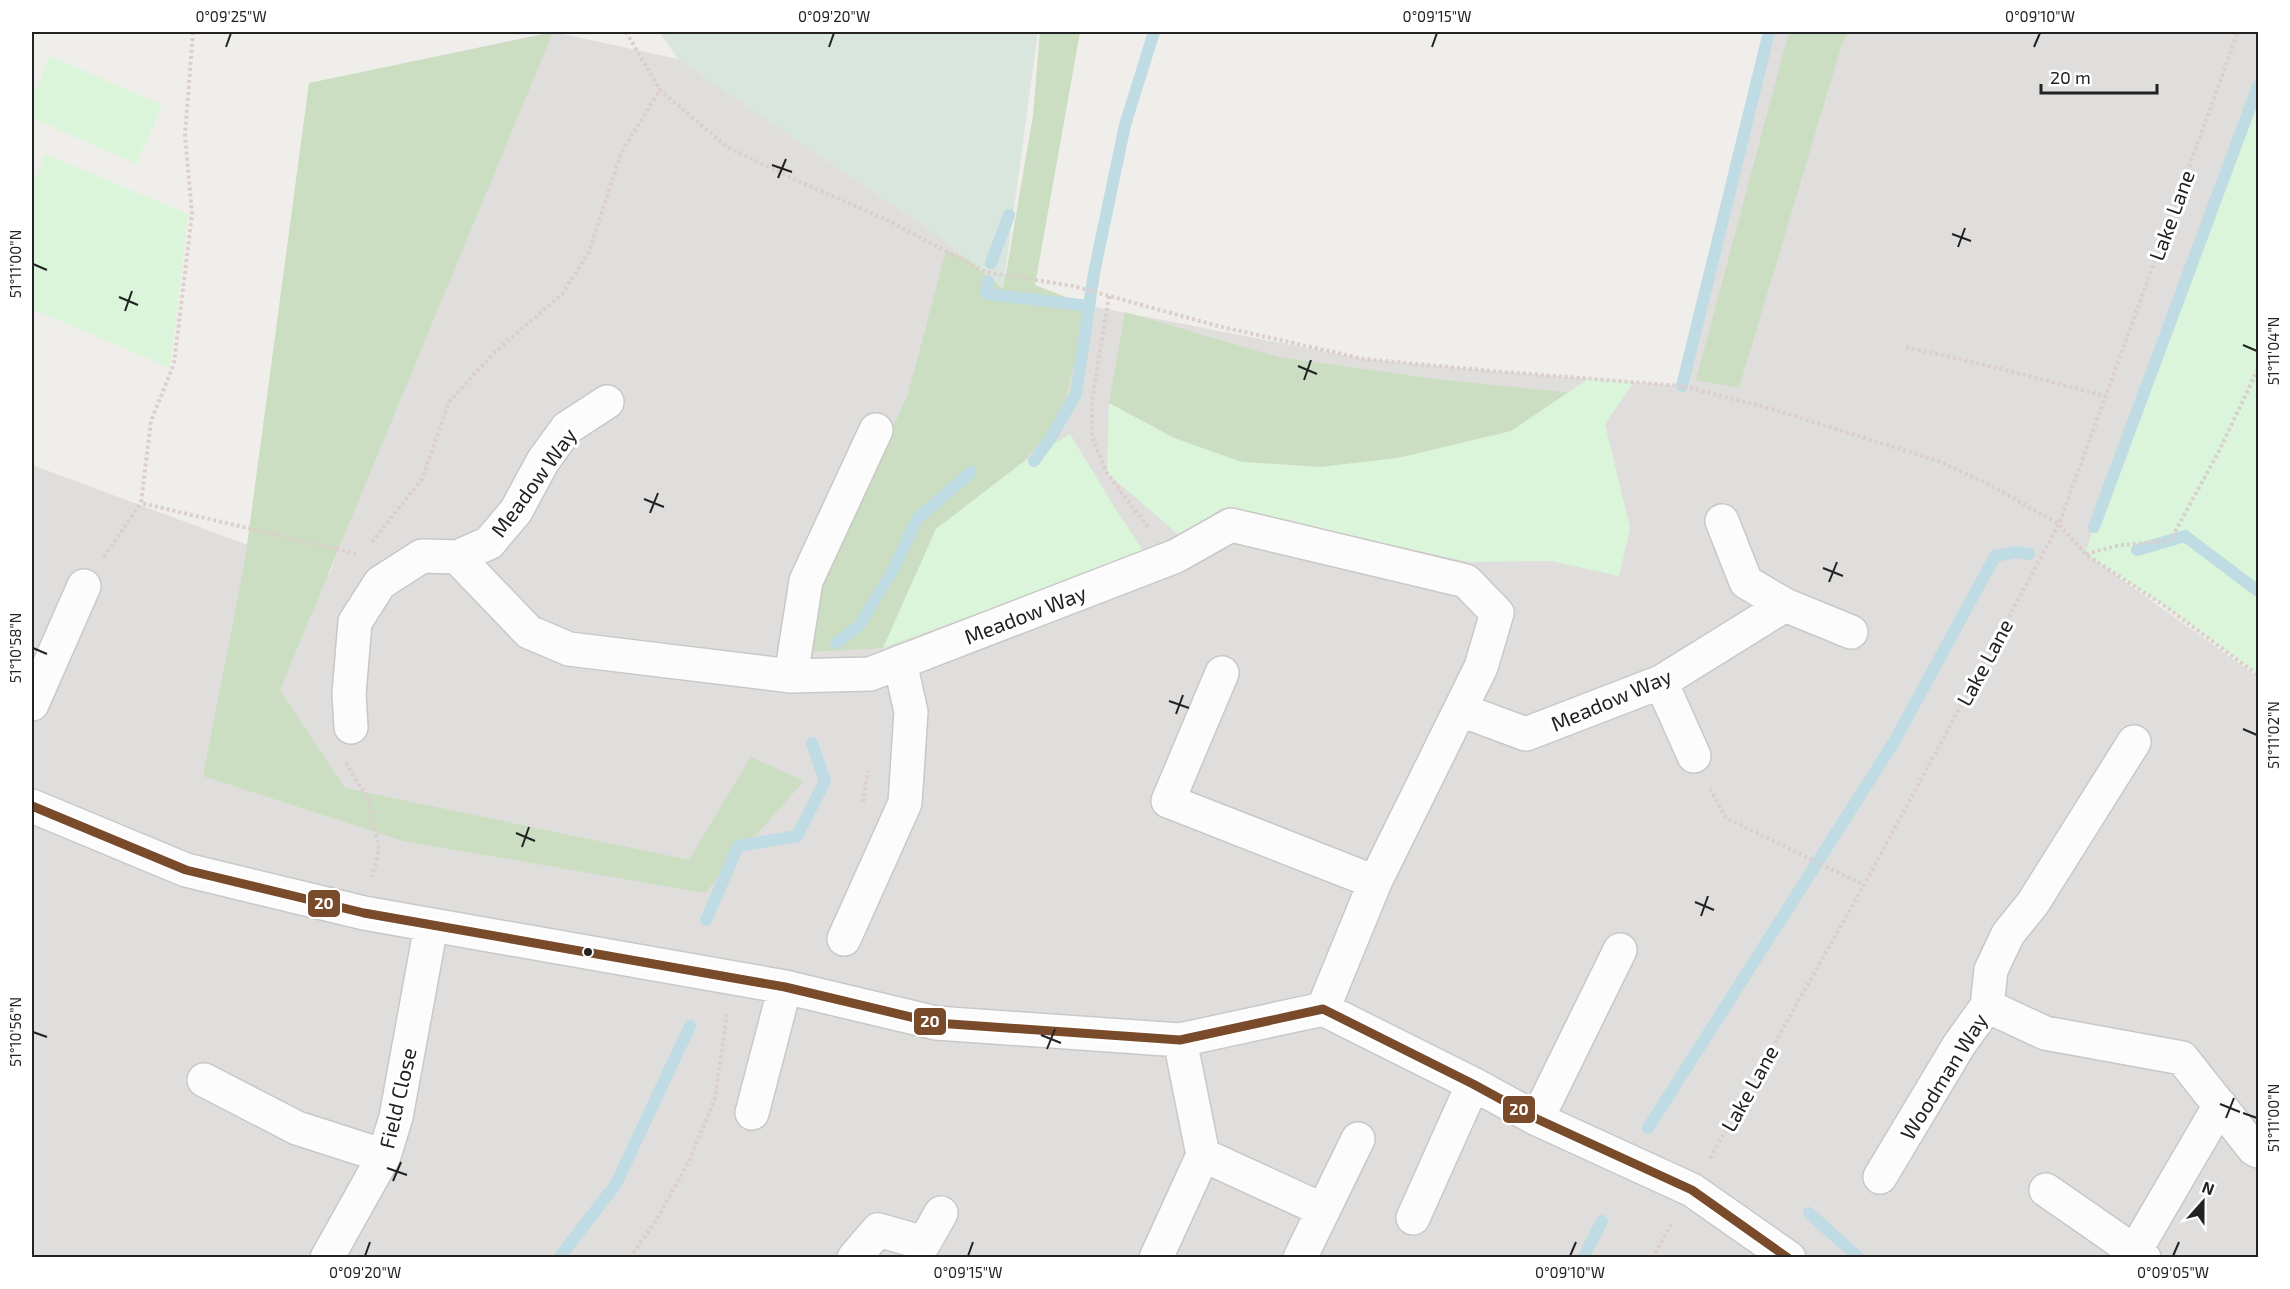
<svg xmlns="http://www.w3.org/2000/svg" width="2290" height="1289" font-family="'Exo 2',sans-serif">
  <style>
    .residential { fill: #dfdedc }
    .forest { fill: #cbdec1 }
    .wetland { fill: #d9e6de }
    .park { fill: #daf5da }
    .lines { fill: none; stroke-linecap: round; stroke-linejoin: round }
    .stream { stroke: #bfdbe3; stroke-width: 12 }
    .minor-casing { stroke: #c9c8c7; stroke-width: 36 }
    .path { stroke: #dccecd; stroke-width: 4; stroke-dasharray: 3 3; stroke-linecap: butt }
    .minor { stroke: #fdfcfc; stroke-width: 33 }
    .bus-1-casing { stroke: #fff; stroke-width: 14 }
    .bus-1 { stroke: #7a4b2a; stroke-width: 9 }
    .ticks { fill: none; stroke: #222; stroke-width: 2 }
    .bus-dot { fill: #222; stroke: #fff; stroke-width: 2 }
    .labels { text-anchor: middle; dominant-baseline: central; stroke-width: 6; stroke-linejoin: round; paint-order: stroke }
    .street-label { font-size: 21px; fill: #222; stroke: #fff }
    .line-badge { stroke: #fff; stroke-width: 2 }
    .badge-label { font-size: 16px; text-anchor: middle; font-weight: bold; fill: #fff }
    .neatline { fill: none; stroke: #222; stroke-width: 2 }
    .ticks-label { font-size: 15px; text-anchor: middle; fill: #222 }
  </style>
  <rect width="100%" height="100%" fill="#f0eeeb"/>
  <path class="residential" d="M553 32 678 59 942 238 1003 289 1364 359 1493 371 1682 386 1769 32H2258V86L2086 554 2258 677V1257H32V465L329 575 375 450Z"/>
  <path class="forest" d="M553 32 280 690 345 788 689 860 751 757 804 781 705 893 403 841 203 776 245 560 309 83Z
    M1040 32H1080L1035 285 1089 306 1060 421 1022 463 936 529 883 648 810 652 821 582 908 394 946 251 1006 274 1033 115Z
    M1789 32H1848L1841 47 1739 388 1696 380Z
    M1125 312 1278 357 1436 379 1581 394 1495 440 1338 468 1216 460 1109 403Z"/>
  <path class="wetland" d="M659 32H1038L1003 289 942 238 678 59Z"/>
  <path class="park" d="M50 56 162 105 136 164 32 118V98Z
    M2258 85V675L2162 604 2085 554 2094 527Z
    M45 154 188 214 170 368 32 309V187Z
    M1588 379 1634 382 1605 424 1630 528 1619 576 1551 561 1470 562 1222 508 1180 536 1107 473 1109 403 1174 438 1242 462 1319 467 1398 458 1511 431Z
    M1070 434 1115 508 1144 552 883 648 936 529 1022 463Z"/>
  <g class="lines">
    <path class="stream" d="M991 263 1009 215
      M988 281 986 294 1089 306
      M1682 386 1769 32
      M1034 461 1050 439 1076 394 1094 273 1125 125 1154 32
      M2094 527 2258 86
      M2137 550 2185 536 2258 591
      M836 643 859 626 893 570 917 519 971 472
      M706 920 738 846 797 836 825 781 812 743
      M1648 1128 1894 742 1995 556 2016 552 2029 554
      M1809 1213 1859 1258
      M559 1258 616 1184 690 1026
      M1583 1258 1602 1221"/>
    <g class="minor-casing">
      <path id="minor" d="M1722 521 1746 582 1785 605
        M457 557 529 632 569 649 791 676 870 674 1176 556 1231 525 1466 581 1497 613 1481 667 1375 882 1323 1009
        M1222 673 1168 801 1375 882
        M791 676 806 581 876 430
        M1661 682 1694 756
        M32 704 84 586
        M1461 710 1526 734 1661 682 1785 605 1851 632
        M351 727 349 694 355 622 380 583 422 556 457 557 489 543 516 511 543 461 567 428 607 402
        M32 806 186 870 364 913 785 987 936 1023 1180 1040 1323 1009 1473 1084 1537 1119 1692 1190 1789 1258
        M844 939 905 803 911 712 900 662
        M1987 1006 1991 970 2008 934 2033 903 2134 742
        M204 1080 297 1128 384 1156
        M752 1113 785 987
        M1537 1119 1620 950
        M1203 1155 1323 1210
        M1880 1177 1959 1045 1987 1006 2045 1033 2182 1058 2254 1149 2258 1151
        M2046 1190 2144 1258
        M1413 1218 1473 1084
        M2135 1251 2220 1105
        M327 1258 384 1156 396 1117 431 926
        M854 1258 878 1230 924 1243 941 1213
        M1156 1258 1203 1155 1180 1040
        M1300 1258 1358 1139"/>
    </g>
    <path class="path" d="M193 32 185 135 192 214 174 364 151 421 141 503 358 554
      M626 32 660 90
      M1109 296 1092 400V437L1107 473 1149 529
      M1906 347 2002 369 2105 396
      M372 542 422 479 449 402 494 353 562 294 589 252 621 153 660 90 727 147 798 181 885 219 986 272 1073 286 1218 326 1364 359 1493 371 1682 386 1772 409 1938 461 1986 483 2059 524 2085 554 2162 604 2258 675
      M2086 554 2120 545 2170 541 2219 451 2258 369
      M104 557 141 503
      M346 763 369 801 379 850 372 877
      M1710 789 1726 818 1864 885
      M863 802 868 771
      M1710 1158 1864 885 2059 524 2238 32
      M630 1258 659 1216 690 1159 715 1098 727 1014
      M1652 1258 1673 1222"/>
    <use href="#minor" class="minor"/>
    <g class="bus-1-casing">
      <path id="bus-1" d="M32 806 186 870 364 913 785 987 936 1023 1180 1040 1323 1009 1473 1084 1537 1119 1692 1190 1788 1258"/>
    </g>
    <use href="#bus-1" class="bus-1"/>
  </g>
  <path class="ticks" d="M226 47 231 33M829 47 834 33M1432 47 1437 33M2034 47 2040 33M772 165 792 172M778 178 786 159M1952 234 1971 241M1958 247 1965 228M33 264 47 270M119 297 138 305M125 311 132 291M2243 345 2257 351M1298 366 1317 374M1304 380 1311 360M644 499 664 507M650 513 658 493M1823 568 1843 576M1829 582 1837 562M33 648 47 654M1169 701 1189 708M1176 714 1183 695M2243 729 2257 735M516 833 535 841M522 847 529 827M1695 902 1714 910M1701 916 1708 896M33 1032 47 1037M1041 1035 1061 1043M1047 1049 1055 1029M2220 1104 2240 1112M2243 1113 2257 1118M2226 1118 2234 1098M387 1168 407 1175M393 1181 401 1162M365 1256 370 1242M968 1256 973 1242M1570 1256 1576 1242M2173 1256 2179 1242"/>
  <circle class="bus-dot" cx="588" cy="952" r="5"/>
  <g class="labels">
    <g class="street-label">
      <text transform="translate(2171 215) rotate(-70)">Lake Lane</text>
      <text transform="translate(533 482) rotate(-54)">Meadow Way</text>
      <text transform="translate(1025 614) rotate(-21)">Meadow Way</text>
      <text transform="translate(1984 662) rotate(-62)">Lake Lane</text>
      <text transform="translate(1611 699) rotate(-23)">Meadow Way</text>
      <text transform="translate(1943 1076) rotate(-58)">Woodman Way</text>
      <text transform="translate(1749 1088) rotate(-61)">Lake Lane</text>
      <text transform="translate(397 1098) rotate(-77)">Field Close</text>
    </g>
  </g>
  <g class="line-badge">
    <rect x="307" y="889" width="34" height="29" rx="6" fill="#7a4b2a"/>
    <rect x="913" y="1007" width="34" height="29" rx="6" fill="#7a4b2a"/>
    <rect x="1502" y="1095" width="34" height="29" rx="6" fill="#7a4b2a"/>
  </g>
  <g class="badge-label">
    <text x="324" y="909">20</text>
    <text x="930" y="1027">20</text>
    <text x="1519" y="1115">20</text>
  </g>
  <rect width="2290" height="1289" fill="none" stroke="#ffffff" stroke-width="66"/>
  <g transform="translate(2203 1202) rotate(21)" stroke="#ffffff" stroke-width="4.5" paint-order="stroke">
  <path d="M0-4.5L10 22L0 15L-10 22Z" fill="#222222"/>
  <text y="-9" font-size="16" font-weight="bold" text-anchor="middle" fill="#222222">N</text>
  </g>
  <path d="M2041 84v9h116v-9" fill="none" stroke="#222222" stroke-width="3"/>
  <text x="2050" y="84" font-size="18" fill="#222222" stroke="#ffffff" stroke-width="4.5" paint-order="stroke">20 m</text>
  <rect x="33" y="33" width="2224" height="1223" class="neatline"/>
  <g class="ticks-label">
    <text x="231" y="22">0°09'25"W</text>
    <text x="834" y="22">0°09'20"W</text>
    <text x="1437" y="22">0°09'15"W</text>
    <text x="2040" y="22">0°09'10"W</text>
    <text transform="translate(16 264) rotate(-90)" y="5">51°11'00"N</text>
    <text transform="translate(2274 351) rotate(-90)" y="5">51°11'04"N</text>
    <text transform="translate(16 648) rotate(-90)" y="5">51°10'58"N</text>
    <text transform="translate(2274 735) rotate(-90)" y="5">51°11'02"N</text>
    <text transform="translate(16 1032) rotate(-90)" y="5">51°10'56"N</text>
    <text transform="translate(2274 1118) rotate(-90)" y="5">51°11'00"N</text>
    <text x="365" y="1278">0°09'20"W</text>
    <text x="968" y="1278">0°09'15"W</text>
    <text x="1570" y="1278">0°09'10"W</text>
    <text x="2173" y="1278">0°09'05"W</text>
  </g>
</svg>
